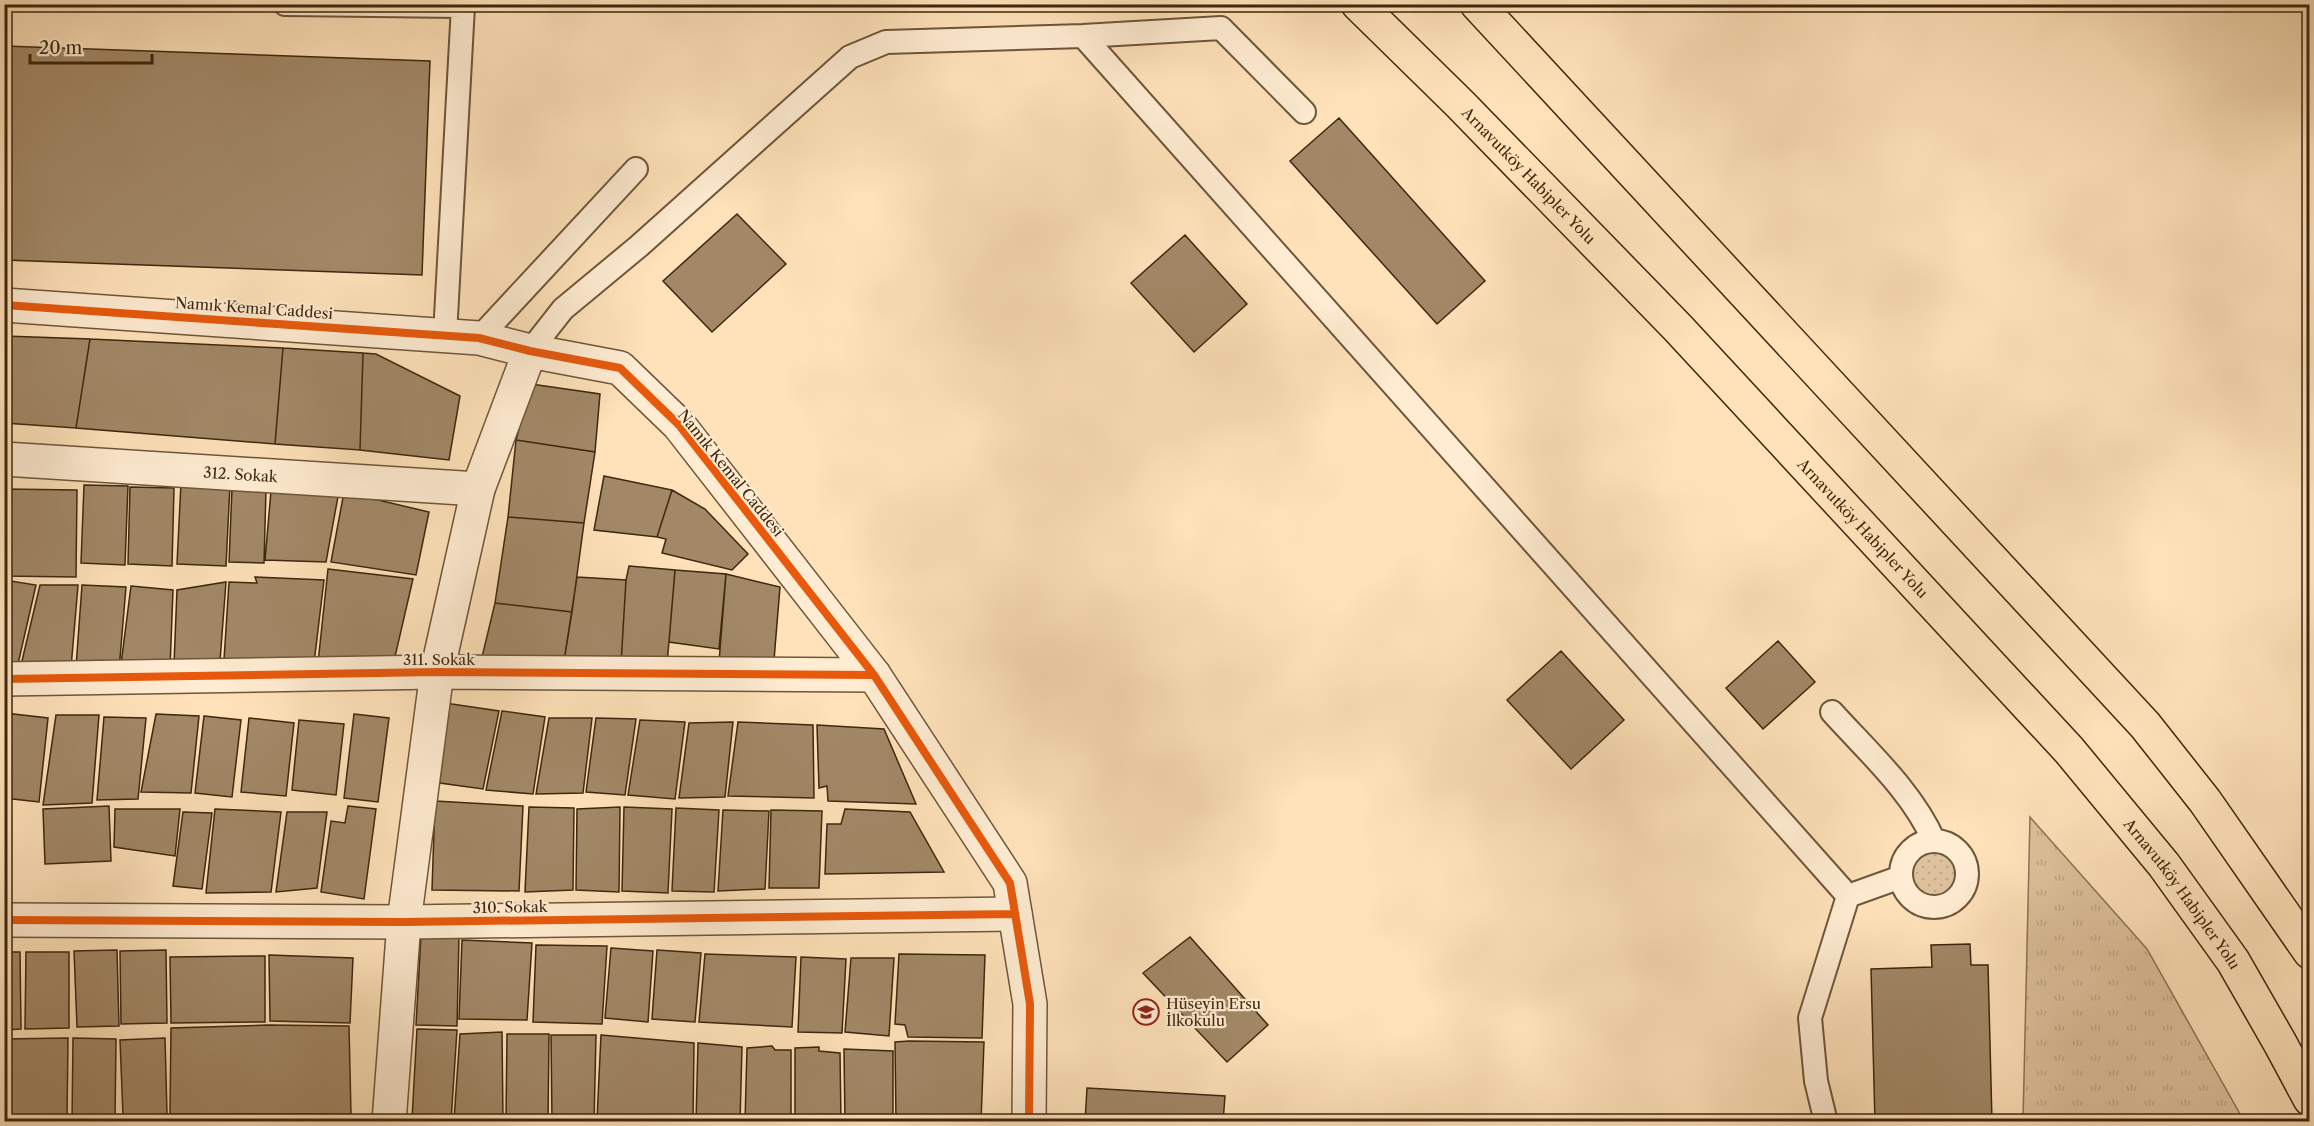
<svg xmlns="http://www.w3.org/2000/svg" width="2314" height="1126" font-family="'Libre Caslon Text',serif">
  <style>
    .grass { fill: url(#grass-dots); stroke: #8e7456; stroke-width: 1.5 }
    .park { fill: url(#park-tufts); stroke: #8e7456; stroke-width: 1.5 }
    .building { fill: #a28867; stroke: #3e270e; stroke-width: 1.5 }
    .lines { fill: none; stroke-linecap: round; stroke-linejoin: round }
    .service-casing { stroke: #6e5639; stroke-width: 26 }
    .minor-casing { stroke: #6e5639; stroke-width: 36 }
    .trunk-casing { stroke: #3e270e; stroke-width: 36 }
    .service { stroke: #ffecd2; stroke-width: 22 }
    .minor { stroke: #ffecd2; stroke-width: 33 }
    .trunk { stroke: #ffe2ba; stroke-width: 33 }
    .cycleway-casing { stroke: #ffecd2; stroke-width: 11 }
    .cycleway { stroke: #e8590c; stroke-width: 8 }
    .labels { text-anchor: middle; dominant-baseline: central; stroke-width: 4.5; stroke-linejoin: round; paint-order: stroke }
    .street-label { font-size: 15px; fill: #3e270e; stroke: #ffecd2 }
    .poi-label { font-size: 15px; fill: #3e270e; stroke: #ffecd2; text-anchor: start }
  </style>
  <defs>
    <pattern id="grass-dots" width="8" height="8" patternUnits="userSpaceOnUse" patternTransform="scale(1.5)"><rect width="8" height="8" fill="#dec29d"/><path d="M2 2h.1M6 6h.1" fill="none" stroke="#c0a786" stroke-width="1.8" stroke-linecap="round"/></pattern>
    <pattern id="park-tufts" width="24" height="20" patternUnits="userSpaceOnUse" patternTransform="scale(1.5)"><rect width="24" height="20" fill="#dec29d"/><path d="M3 7l-1-3M5 7V3M7 7l1-3M15 17l-1-3M17 17v-4M19 17l1-3" fill="none" stroke="#c0a786"/></pattern>
  </defs>
  <rect width="100%" height="100%" fill="#ffe2ba"/>
  <filter id="stains"><feTurbulence type="fractalNoise" baseFrequency=".00333" numOctaves="4"/><feColorMatrix values="0 0 0 0 .2 0 0 0 0 .09 0 0 0 0 .02 0 0 0 .5 -.17"/></filter>
  <radialGradient id="worn" r=".72"><stop offset=".6" stop-color="#630" stop-opacity="0"/><stop offset="1" stop-color="#630" stop-opacity=".3"/></radialGradient>
  <path class="grass" d="M1908 874a25 25 0 1 1 50 0a25 25 0 1 1-50 0Z"/>
  <path class="park" d="M2030 817 2147 949 2244 1121H2023Z"/>
  <path class="building" d="M4 46 430 61 422 275 4 260Z
    M1339 118 1485 281 1437 324 1290 161Z
    M737 214 786 264 712 332 663 281Z
    M1185 235 1247 304 1194 352 1131 283Z
    M4 336 90 339 76 428 4 423Z
    M90 339 283 348 275 444 76 428Z
    M283 348 363 353 360 450 275 444Z
    M363 353 376 354 460 396 449 460 360 450Z
    M531 384 600 394 595 452 516 440Z
    M516 440 595 452 584 523 508 517Z
    M604 476 672 490 657 537 594 530Z
    M181 483 230 485 226 566 177 564Z
    M84 485 128 486 125 565 81 563Z
    M130 487 174 488 172 566 128 564Z
    M232 488 266 489 264 563 229 562Z
    M4 489 77 490 76 577 4 576Z
    M672 490 705 509 748 554 732 570 662 553 666 539 657 537Z
    M271 491H339L326 562 265 560Z
    M344 492 429 512 416 575 331 562Z
    M508 517 584 523 572 612 495 603Z
    M629 566 675 570 667 665 621 664 626 580Z
    M328 569 413 579 394 661 318 663Z
    M675 570 726 574 719 649 669 642Z
    M726 574 780 587 774 660 719 662Z
    M255 577 324 580 314 663 224 660 229 582 257 583Z
    M577 577 626 580 621 664 564 661Z
    M4 580 36 585 18 664 4 662Z
    M226 582 220 661 174 664 177 590Z
    M40 585H78L71 668 21 665Z
    M82 585 126 587 119 670 76 667Z
    M131 586 173 590 170 669 120 672Z
    M495 603 572 612 564 661 482 657Z
    M1778 641 1815 682 1763 729 1726 688Z
    M1561 651 1624 720 1571 769 1507 700Z
    M445 703 499 711 483 789 440 783Z
    M502 711 545 717 533 794 486 790Z
    M5 713 48 718 39 802 4 798Z
    M156 714 199 716 191 793 141 792Z
    M354 714 389 718 378 802 344 798Z
    M56 715H99L92 803 43 805Z
    M204 716 241 720 232 797 195 793Z
    M104 717 146 718 138 799 97 800Z
    M249 718 294 723 286 796 241 792Z
    M549 718H592L583 793 536 794Z
    M596 718 636 719 625 795 586 792Z
    M299 720 344 724 336 795 292 790Z
    M640 720 685 722 675 799 628 795Z
    M733 722 725 797 679 798 689 723Z
    M738 722 813 725 814 798 728 796Z
    M817 725 884 729 916 804 828 801 827 786 819 788Z
    M435 801 523 806 519 891 432 890Z
    M109 806 111 861 45 864 43 809Z
    M348 806 376 809 364 899 321 892 331 821 345 823Z
    M529 807 574 808 573 890 525 892Z
    M620 807 619 892 576 890 577 809Z
    M624 807 672 809 668 893 622 891Z
    M676 808 719 810 714 892 672 891Z
    M115 809H180L175 856 114 847Z
    M215 809 281 812 271 892 206 893Z
    M845 809 910 812 944 872 825 874 827 824H841Z
    M723 810 769 811 765 889 718 891Z
    M771 810 822 811 819 888H769Z
    M183 812 212 813 202 889 173 886Z
    M287 812H327L317 888 276 892Z
    M421 935 459 937 457 1026 416 1025Z
    M1190 937 1268 1025 1227 1062 1143 973Z
    M462 940 532 943 527 1020 459 1019Z
    M1970 944 1971 965H1988L1992 1122H1875L1871 969 1932 967 1931 945Z
    M536 945 607 946 602 1024 533 1022Z
    M611 948 653 951 648 1022 605 1018Z
    M117 950 119 1026 77 1027 74 951Z
    M166 950 167 1023 121 1024 120 951Z
    M657 950 701 953 695 1022 652 1019Z
    M4 952H20L21 1029 4 1030Z
    M26 952H69V1028L25 1029Z
    M705 954 796 957 792 1027 699 1022Z
    M899 954 985 955 982 1038 908 1037 905 1025 895 1024Z
    M269 955 353 958 350 1023 270 1021Z
    M265 956V1022L171 1023 170 957Z
    M801 957 846 959 842 1033 798 1032Z
    M851 958H894L889 1036 845 1032Z
    M269 1025 349 1026 351 1114H170L171 1028Z
    M417 1029 457 1030 451 1121 412 1119Z
    M502 1032 503 1121 454 1120 460 1034Z
    M507 1034H549L548 1121 506 1120Z
    M551 1035H596L594 1122 552 1121Z
    M601 1035 694 1043 693 1122 597 1120Z
    M68 1038 67 1120H4V1039Z
    M73 1038 116 1039 115 1119 72 1122Z
    M165 1038 167 1114 123 1116 120 1040Z
    M909 1041 984 1042 981 1122H896L895 1042Z
    M698 1043 742 1047 740 1122H696Z
    M772 1046 775 1050H791V1122H745L747 1048Z
    M819 1047V1051L840 1053 841 1122H795V1048Z
    M844 1049 893 1051V1122H845Z
    M1087 1088 1225 1096 1223 1122H1085Z"/>
  <g class="lines">
    <g class="service-casing">
      <path id="service" d="M285 4 463 6 445 335
        M1083 36 1848 896 1810 1018 1816 1081 1826 1122
        M479 338 636 169
        M530 351 563 309 639 246 850 57 886 42 1083 36 1221 28 1304 112
        M1832 712C1868 752 1912 791 1934 841
        M1901 874a33 33 0 1 1 66 0a33 33 0 1 1-66 0Z
        M1848 896 1901 877"/>
    </g>
    <g class="minor-casing">
      <g id="minor">
        <path d="M4 305 479 338 530 351 620 368 679 425 874 675 1010 883 1030 1004 1029 1122"/>
        <path id="s1" d="M4 459 478 489"/>
        <path d="M4 679 437 672 874 675"/>
        <path d="M4 920 404 922 1015 914"/>
        <path d="M389 1122 404 922 437 672 478 489 530 351"/>
      </g>
    </g>
    <g class="trunk-casing">
      <g id="trunk">
        <path id="s2" d="M1358 4 1460 104 1678 328 2069 750 2164 865 2233 961 2280 1043 2310 1099"/>
        <path d="M1477 4 2145 725 2205 801 2310 952"/>
      </g>
    </g>
    <use href="#service" class="service"/>
    <use href="#minor" class="minor"/>
    <use href="#trunk" class="trunk"/>
    <g class="cycleway-casing">
      <path id="cycleway" d="M4 305 479 338 530 351 620 368 679 425 874 675 1010 883 1030 1004 1029 1122
        M4 679 437 672 874 675
        M4 920 404 922 1015 914"/>
    </g>
    <use href="#cycleway" class="cycleway"/>
  </g>
  <defs>
    <g id="school-ring" transform="scale(1.35)"><circle r="9.5" fill="#ffecd2" stroke="#8f2418" stroke-width="1.5"/><path d="M0-5L7-2L0 1L-7-2ZM-4 1L0 2.5L4 1V4Q0 6-4 4Z" fill="#8f2418"/></g>
  </defs>
  <g fill-rule="evenodd">
    <use href="#school-ring" x="1146" y="1012"/>
  </g>
  <g class="labels">
    <g class="street-label">
      <text stroke="none"><textPath href="#s2" startOffset="242">Arnavutköy Habipler Yolu</textPath></text>
      <text transform="translate(254 308) rotate(4)">Namık Kemal Caddesi</text>
      <text transform="translate(731 473) rotate(51)">Namık Kemal Caddesi</text>
      <text stroke="none"><textPath href="#s1" startOffset="237">312. Sokak</textPath></text>
      <text stroke="none"><textPath href="#s2" startOffset="728">Arnavutköy Habipler Yolu</textPath></text>
      <text x="439" y="659">311. Sokak</text>
      <text stroke="none"><textPath href="#s2" startOffset="1214">Arnavutköy Habipler Yolu</textPath></text>
      <text transform="translate(510 907) rotate(-1)">310. Sokak</text>
    </g>
    <g class="poi-label">
      <text x="1166" y="1003">Hüseyin Ersu<tspan x="1166" dy="17">İlkokulu</tspan></text>
    </g>
  </g>
  <rect width="2314" height="1126" fill="none" stroke="#ffe2ba" stroke-width="24"/>
  <rect x="6" y="6" width="2302" height="1114" fill="none" stroke="#3e270e" stroke-width="3"/>
  <rect x="12" y="12" width="2290" height="1102" fill="none" stroke="#3e270e" stroke-width="1.5"/>
  <path d="M30 54v9h122v-9" fill="none" stroke="#3e270e" stroke-width="3"/>
  <text x="39" y="54" font-size="18" fill="#3e270e" stroke="#ffecd2" stroke-width="4.5" paint-order="stroke">20 m</text>
  <rect width="100%" height="100%" filter="url(#stains)"/>
  <rect width="100%" height="100%" fill="url(#worn)"/>
</svg>
